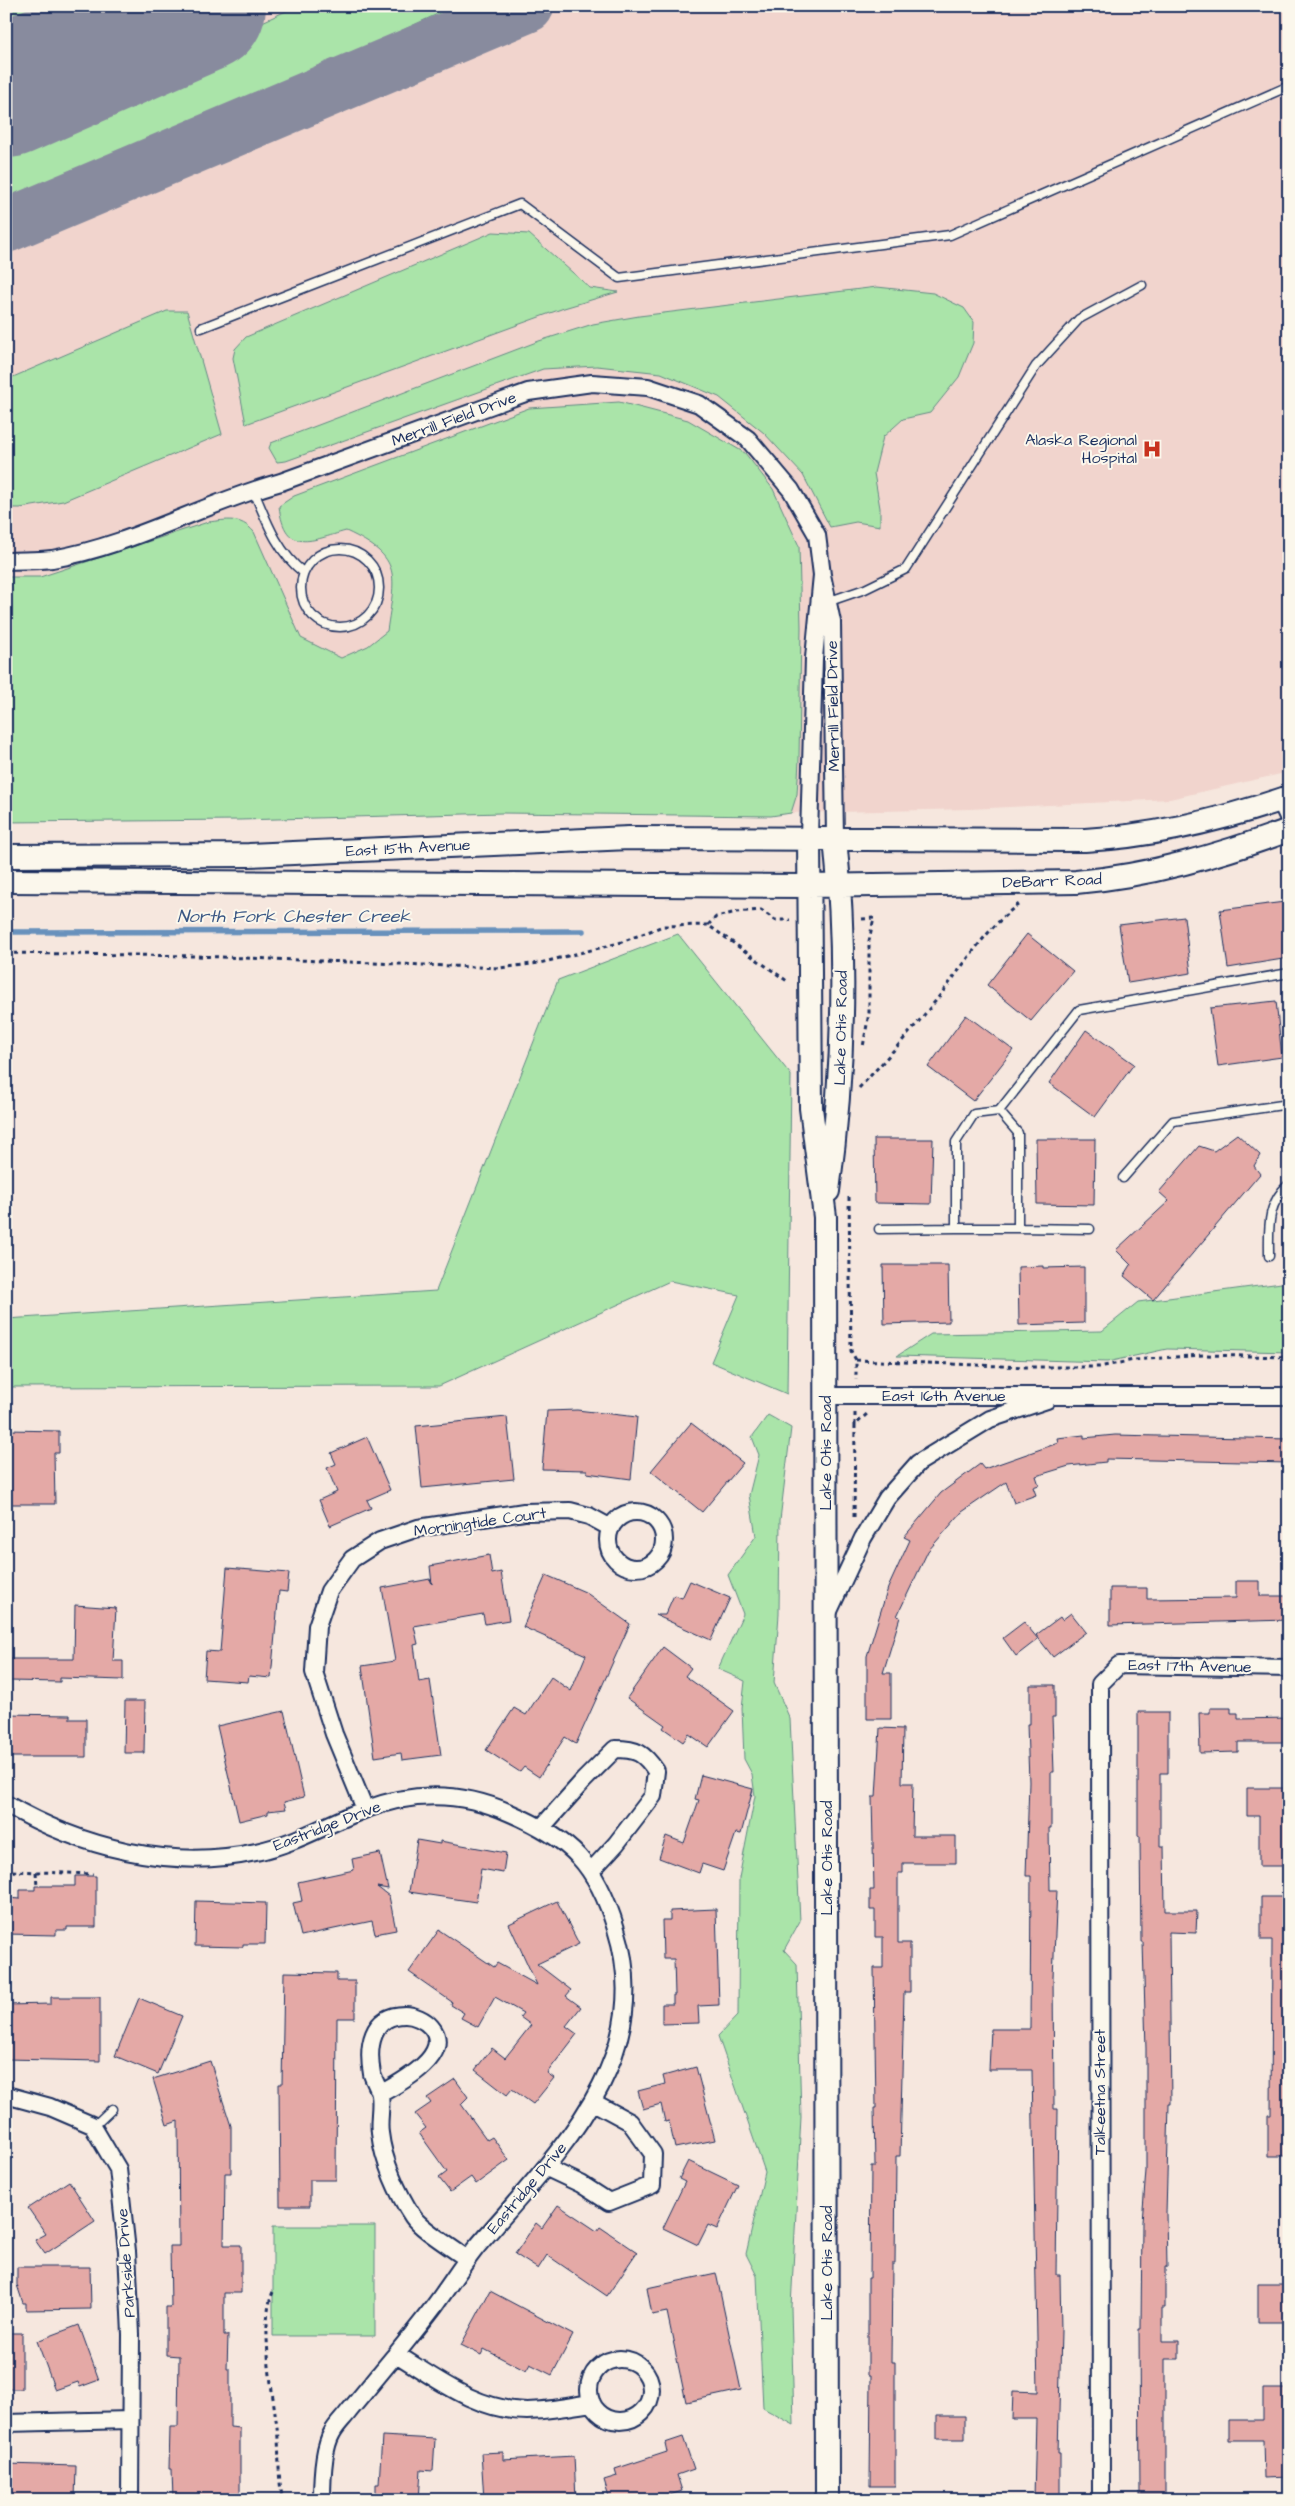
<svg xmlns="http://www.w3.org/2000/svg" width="1295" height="2506" font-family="'Architects Daughter',sans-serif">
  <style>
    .built { fill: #f1d4cd }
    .green { fill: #aae4a9; stroke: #628a84 }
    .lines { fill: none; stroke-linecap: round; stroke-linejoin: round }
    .stream { stroke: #6791bc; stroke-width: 5.5 }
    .taxiway { stroke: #888b9e; stroke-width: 54 }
    .runway { stroke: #888b9e; stroke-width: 134 }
    .building { fill: #e4a9a6; stroke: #1b2f5e }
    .service-casing { stroke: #1b2f5e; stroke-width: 11 }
    .minor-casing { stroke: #1b2f5e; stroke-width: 20 }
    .secondary-casing { stroke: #1b2f5e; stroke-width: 26 }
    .path { stroke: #1b2f5e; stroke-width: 3; stroke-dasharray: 4 4; stroke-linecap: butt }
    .service { stroke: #fbf7ec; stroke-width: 8 }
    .minor { stroke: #fbf7ec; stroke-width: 16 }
    .secondary { stroke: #fbf7ec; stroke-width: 22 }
    .labels { text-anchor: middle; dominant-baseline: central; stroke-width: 4; stroke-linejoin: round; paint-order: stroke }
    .street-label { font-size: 16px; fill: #1b2f5e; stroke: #fbf7ec }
    .poi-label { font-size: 16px; fill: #1b2f5e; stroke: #fbf7ec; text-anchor: end }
    .water-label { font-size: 18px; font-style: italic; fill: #3b5885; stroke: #fbf7ec }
  </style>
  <rect width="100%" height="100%" fill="#f6e7de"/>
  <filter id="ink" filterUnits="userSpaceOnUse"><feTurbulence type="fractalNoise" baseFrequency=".02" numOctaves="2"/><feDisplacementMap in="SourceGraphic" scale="10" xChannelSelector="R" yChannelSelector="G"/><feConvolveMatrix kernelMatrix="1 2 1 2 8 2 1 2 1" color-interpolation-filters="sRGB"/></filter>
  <g filter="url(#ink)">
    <path class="built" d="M6 6H1289V772L1170 799 970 809 791 813 771 816 502 813 240 820 6 822Z"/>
    <path class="green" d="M6 6H84L6 41Z
      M297 6H455L6 212V140Z
      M493 232 529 234 590 288 618 292 564 308 246 424 233 358 235 349 246 337Z
      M877 287 933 293 964 308 974 322 973 343 959 377 930 413 903 419 883 437 874 473 880 508V526L856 522 830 527 803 475 764 433 719 397 661 373 597 366 543 369 286 461 277 462 269 448 271 443 539 341 593 324 639 316Z
      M167 311H187L222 434 63 501 20 508H6V380Z
      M619 402 688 420 745 453 773 489 799 546 801 627 799 761 797 794 791 813 771 816 502 813 240 820 6 822V577H40L208 522C227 520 240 516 254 532L301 638 341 658 368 646 387 631C395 575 404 558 346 531 312 540 285 556 279 506L294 496 529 408Z
      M678 934 791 1075 787 1394 711 1362 739 1295 670 1281 439 1386 6 1387V1319L436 1291 558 980Z
      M1289 1282V1352L1167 1349 1107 1362 897 1356 931 1334 1102 1331 1138 1302Z
      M768 1415 791 1428 780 1520 779 1614 774 1683 790 1719 800 1921 784 1950 797 1964 801 2117 791 2307 794 2425 763 2408 757 2276 746 2254 765 2172 718 2036 738 2015 739 1878 755 1796 752 1774 744 1759 742 1708 745 1681 718 1669 743 1614 728 1575 756 1536 749 1495 759 1455 752 1437Z
      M273 2226H375V2336H273Z"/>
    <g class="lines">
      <path class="stream" d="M6 932 583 931"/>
      <path class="taxiway" d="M6 226 527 6"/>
      <path class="runway" d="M6 91 199 6"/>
    </g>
    <path class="building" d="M1285 902 1289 931V958L1228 968 1220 910Z
      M1184 917 1191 973 1128 983 1119 925Z
      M1027 934 1073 971 1031 1021 987 985Z
      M1276 1001 1282 1057 1218 1066 1210 1008Z
      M966 1015 1013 1050 973 1101 928 1067Z
      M1086 1030 1134 1064 1095 1117 1049 1083Z
      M1237 1134 1260 1155 1254 1166 1260 1174 1153 1300 1124 1276 1131 1265 1116 1250 1169 1201 1159 1192 1199 1146 1214 1151Z
      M874 1139H933L931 1204 875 1203Z
      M1036 1139H1095L1094 1205 1037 1204Z
      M883 1265H948L949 1322 884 1324Z
      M1043 1266V1268L1084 1267V1323L1019 1325 1018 1267Z
      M577 1410 637 1417 631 1479 587 1473V1470L542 1469 547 1411Z
      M507 1417 514 1479 422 1488 416 1426Z
      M691 1423 743 1463 702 1512 651 1471Z
      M8 1430 59 1431V1453H54L55 1504H6Z
      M1084 1435V1438L1115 1435 1289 1439V1463L1106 1459V1462L1069 1466 1036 1476 1039 1485 1033 1487 1036 1495 1014 1503 1006 1482 962 1512 928 1551 897 1616 900 1617 883 1673H891V1719H867V1656L888 1588 910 1540 904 1537 941 1493 980 1464 984 1469 1058 1443 1057 1438Z
      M367 1437 390 1490 367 1500 371 1508 330 1526 319 1500 337 1492 327 1468 336 1464 331 1453Z
      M489 1555 492 1574 501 1572 509 1620 485 1624 483 1614 414 1626 418 1644 414 1645 419 1682 430 1680 441 1755 402 1760 401 1753 375 1757 362 1666 395 1661 382 1588 430 1579 432 1584 430 1566Z
      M227 1568 289 1573 287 1592 279 1591 271 1678 249 1676 248 1682 204 1679 206 1651 220 1652Z
      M546 1575 585 1592 630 1624 576 1744 565 1737 539 1777 524 1767 520 1772 486 1750 514 1708 526 1715 551 1677 571 1691 586 1655 523 1627Z
      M690 1581 730 1598 711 1640 655 1615H665L674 1595 682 1598Z
      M1236 1581H1260V1596H1289V1620L1110 1625V1588H1147V1599L1236 1598Z
      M75 1605 116 1608 113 1661H123V1680L60 1678V1682L9 1681V1659H74Z
      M1071 1613 1086 1632 1053 1657 1036 1635 1060 1617 1062 1620Z
      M1024 1622 1038 1639 1016 1656 1003 1638Z
      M663 1647 691 1668 685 1676 734 1711 708 1747 689 1734 683 1742 663 1728 665 1725 627 1698Z
      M1030 1685H1055V1717H1052L1054 1772H1051V1828H1049L1050 1890H1057L1053 1977 1054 2109H1058L1056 2275H1060L1061 2331 1058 2453H1060V2498H1034L1036 2419H1012L1013 2391 1038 2392 1032 2070H989L991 2029H1030L1031 1876H1026L1029 1782 1027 1724H1030Z
      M125 1701H145L144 1753H124Z
      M1210 1708H1231V1713H1238V1719L1289 1718V1742H1238V1752L1200 1753 1199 1713H1210Z
      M284 1711 304 1797 284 1802 286 1809 268 1811V1814L239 1821 217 1726Z
      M1138 1712H1168V1773H1160V1846H1164L1165 1911H1197L1196 1933 1169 1932 1171 2104H1169L1166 2213 1167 2267H1165V2308H1162V2341H1179V2359H1165V2495H1140L1139 2329H1141L1142 2222 1146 2171V2049L1143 1942H1141L1140 1836H1138Z
      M6 1714 70 1715V1719H86V1757H6Z
      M880 1728 903 1729 902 1783H913L912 1836H956V1863H903V1873H898V1943H910V1992H904L900 2156H896L895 2264H892L891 2362H895V2486H870L871 2375H868V2278H870L871 2166H875L874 2108H876L874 1968H883V1937H875V1910H870V1890H874L872 1797H876Z
      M701 1775 753 1789 741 1834 736 1833 723 1871 702 1864 699 1873 659 1858 666 1836 684 1843 699 1800 695 1799Z
      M1247 1788H1289V1866H1259V1816H1247Z
      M417 1840 440 1844V1841L506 1853 503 1873 481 1869 476 1902 409 1892Z
      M380 1853 388 1889 377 1887 389 1896 396 1930 375 1934 372 1921 301 1936 293 1903 302 1901 298 1882 354 1870 352 1859Z
      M75 1876H96V1927H67V1930H56V1935L6 1934V1898L20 1899V1890H35V1886H75Z
      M1261 1897H1289V2156H1268V2115H1271L1272 1940H1261Z
      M196 1901 266 1903 265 1944H243V1947L195 1946Z
      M557 1901 579 1944 537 1964 571 1990 566 1996 581 2007 566 2026 577 2034 547 2073 554 2078 533 2104 512 2089 507 2095 475 2070 492 2048 505 2058 531 2025 520 2017 523 2013 495 1997 478 2027 461 2018 464 2013 451 2005 452 2002 409 1972 439 1930 494 1967 497 1963 537 1985 509 1924Z
      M716 1909 719 2005 698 2006 699 2023 662 2024V2004H673V1995H675L674 1959H663L662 1920H670V1911Z
      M284 1972 337 1973V1981H355V2018H337L336 2180H310V2206H280L279 2084H282Z
      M51 1997H100V2061L6 2059V2005L51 2004Z
      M139 1998 182 2016 158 2074 115 2056Z
      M210 2061 231 2126V2173H225L224 2245H241V2293H224V2335H228L227 2369H230V2427L240 2428V2500H173L172 2469H169L170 2427H178L179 2356 166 2355V2307H171L170 2246H179L178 2121 167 2125 153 2079Z
      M696 2067 715 2140 675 2148 669 2121 665 2122 661 2104 643 2109 638 2091 665 2084 663 2076Z
      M455 2079 468 2097 461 2104 487 2140 492 2137 509 2160 476 2184 471 2177 450 2192 439 2178 447 2172 419 2133 426 2128 415 2114 431 2103 427 2098Z
      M688 2161 738 2185 717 2229 708 2225 698 2245 663 2228 685 2182 679 2179Z
      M69 2181 95 2221 45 2254 35 2240 46 2234 28 2208Z
      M558 2205 597 2231 600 2227 637 2252 607 2296 547 2255 538 2269 515 2254 536 2223 542 2228Z
      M17 2267H90L91 2309 26 2310V2303H23L17 2285Z
      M716 2273 741 2390 686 2402 667 2312 652 2315 647 2288Z
      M1258 2284H1289V2322H1258Z
      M490 2291 573 2335 552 2375 530 2364 526 2371 484 2349 481 2355 461 2345Z
      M79 2325 99 2380 80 2387 78 2382 55 2390 37 2341Z
      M6 2333H22V2389H6Z
      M1263 2389H1289V2477L1264 2478 1263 2440H1229V2420H1263Z
      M937 2416H965V2439H937Z
      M382 2436 435 2439 433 2471 421 2470 419 2500H376V2484H379Z
      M683 2437 694 2469 677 2475 682 2491 655 2500H610L604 2480 617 2476 615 2469 667 2452 665 2443Z
      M503 2452V2460L574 2456 576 2500H484L481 2453Z
      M6 2464 76 2466 75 2500H6Z"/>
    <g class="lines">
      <g class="service-casing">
        <path id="service" d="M201 328 520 204 619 278 950 235 1289 86
          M253 489C266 520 277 552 304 573
          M301 588a39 39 0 1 1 78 0a39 39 0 1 1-78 0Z
          M827 602 865 589 906 569 1036 366 1079 319 1142 285
          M999 1111 1018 1133V1228H956V1142L974 1114 999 1111 1079 1010 1289 973
          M1123 1178 1173 1121 1289 1104
          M1018 1228 1090 1229
          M879 1229 956 1228
          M1269 1256C1269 1229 1266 1204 1289 1184
          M93 2127 112 2109"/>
      </g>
      <g class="minor-casing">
        <path id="minor" d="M6 561C21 560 37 561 52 559 131 546 204 503 281 482L528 392 592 383 648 387 699 404 748 439 791 490 817 535 822 575
          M1280 800 1289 819
          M809 837 814 658 822 575 832 622 835 838
          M826 1396H1289
          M608 1540a28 28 0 1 1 56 0a28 28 0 1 1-56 0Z
          M828 1613 863 1538 887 1498 918 1463 990 1419 1047 1400
          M6 1804C80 1847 171 1871 256 1852 295 1844 328 1823 364 1810 413 1791 463 1792 510 1813 571 1839 597 1865 616 1929 658 2062 553 2157 475 2249 461 2267 449 2286 435 2305 423 2321 410 2337 397 2353 381 2372 365 2392 349 2411 344 2418 336 2425 332 2433 323 2448 322 2482 322 2500
          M365 1809 334 1734 314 1672 317 1626 329 1591 352 1559 380 1541 418 1528 524 1512 570 1511 589 1516 611 1528
          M542 1827 583 1781 615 1749C637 1749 644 1753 656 1771L653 1796 616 1844 592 1870
          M380 2094C398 2084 455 2055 431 2027 425 2020 414 2015 405 2015 371 2015 367 2047 372 2074 374 2081 379 2088 380 2095 382 2107 378 2121 380 2133 383 2161 398 2194 413 2217 421 2229 454 2249 467 2259
          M6 2095 50 2107 92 2125 118 2169 127 2251 131 2334 130 2500
          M547 2168 581 2184 609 2202 652 2185 653 2154 630 2122 593 2102
          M396 2354C437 2379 477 2411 527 2411 549 2411 571 2406 592 2403
          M589 2390a31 31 0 1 1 62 0a31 31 0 1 1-62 0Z
          M6 2423 130 2420
          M1101 2500 1100 1684 1119 1665 1289 1668"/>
      </g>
      <g class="secondary-casing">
        <path id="secondary" d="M809 837 811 1108 825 1217 827 2500
          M6 856 249 855 629 838 1085 840C1156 836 1222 820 1289 797
          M6 881 807 886 1076 882C1149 876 1220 855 1289 830
          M828 1191C844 1074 847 956 835 838"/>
      </g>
      <path class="path" d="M1284 350 1289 346
        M862 919 874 918 869 941V1013L863 1047
        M708 925 716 917 736 912 761 910 775 920H790
        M6 953 196 956 500 968 540 963 619 943 663 926 708 925 787 981
        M859 1088C889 1056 918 1024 944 990 968 959 987 928 1019 904
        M849 1197 851 1351 856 1360V1380
        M856 1360 1025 1367H1099L1134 1360 1203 1355 1289 1357
        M855 1425V1413
        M854 1517 855 1425 867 1414
        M36 1872 37 1887
        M6 1876 12 1871 93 1874
        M273 2292C259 2322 273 2393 277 2428 280 2452 277 2476 283 2500"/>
      <use href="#service" class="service"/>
      <use href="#minor" class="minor"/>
      <use href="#secondary" class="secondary"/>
    </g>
  </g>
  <defs>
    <g id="hospital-bare" transform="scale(1.5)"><path d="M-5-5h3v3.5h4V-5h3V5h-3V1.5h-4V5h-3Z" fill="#c8321e" stroke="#fbf7ec" stroke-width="2.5" paint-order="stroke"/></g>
  </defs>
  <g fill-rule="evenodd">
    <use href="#hospital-bare" x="1152" y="449"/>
  </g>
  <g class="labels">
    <g class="street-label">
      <text transform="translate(454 419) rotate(-20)">Merrill Field Drive</text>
      <text transform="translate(833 706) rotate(-91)">Merrill Field Drive</text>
      <text transform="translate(408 848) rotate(-3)">East 15th Avenue</text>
      <text transform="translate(1052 881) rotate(-2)">DeBarr Road</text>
      <text transform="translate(841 1028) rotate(-89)">Lake Otis Road</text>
      <text x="944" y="1396">East 16th Avenue</text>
      <text transform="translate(826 1453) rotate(-90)">Lake Otis Road</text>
      <text transform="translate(480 1522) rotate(-8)">Morningtide Court</text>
      <text transform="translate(1190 1666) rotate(1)">East 17th Avenue</text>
      <text transform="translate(327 1826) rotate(-21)">Eastridge Drive</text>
      <text transform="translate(827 1858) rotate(-90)">Lake Otis Road</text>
      <text transform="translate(1100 2092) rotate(-90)">Talkeetna Street</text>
      <text transform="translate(527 2188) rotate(-50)">Eastridge Drive</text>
      <text transform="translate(126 2263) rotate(-94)">Parkside Drive</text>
      <text transform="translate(827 2263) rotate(-90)">Lake Otis Road</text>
    </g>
    <g class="poi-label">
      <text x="1137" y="440">Alaska Regional<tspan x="1137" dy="18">Hospital</tspan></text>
    </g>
    <g class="water-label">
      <text x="294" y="916">North Fork Chester Creek</text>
    </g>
  </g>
  <rect width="1295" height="2506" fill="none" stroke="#fbf7ec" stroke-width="25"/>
  <rect x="12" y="12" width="1270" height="2481" fill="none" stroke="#1b2f5e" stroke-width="2" filter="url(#ink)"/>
</svg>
